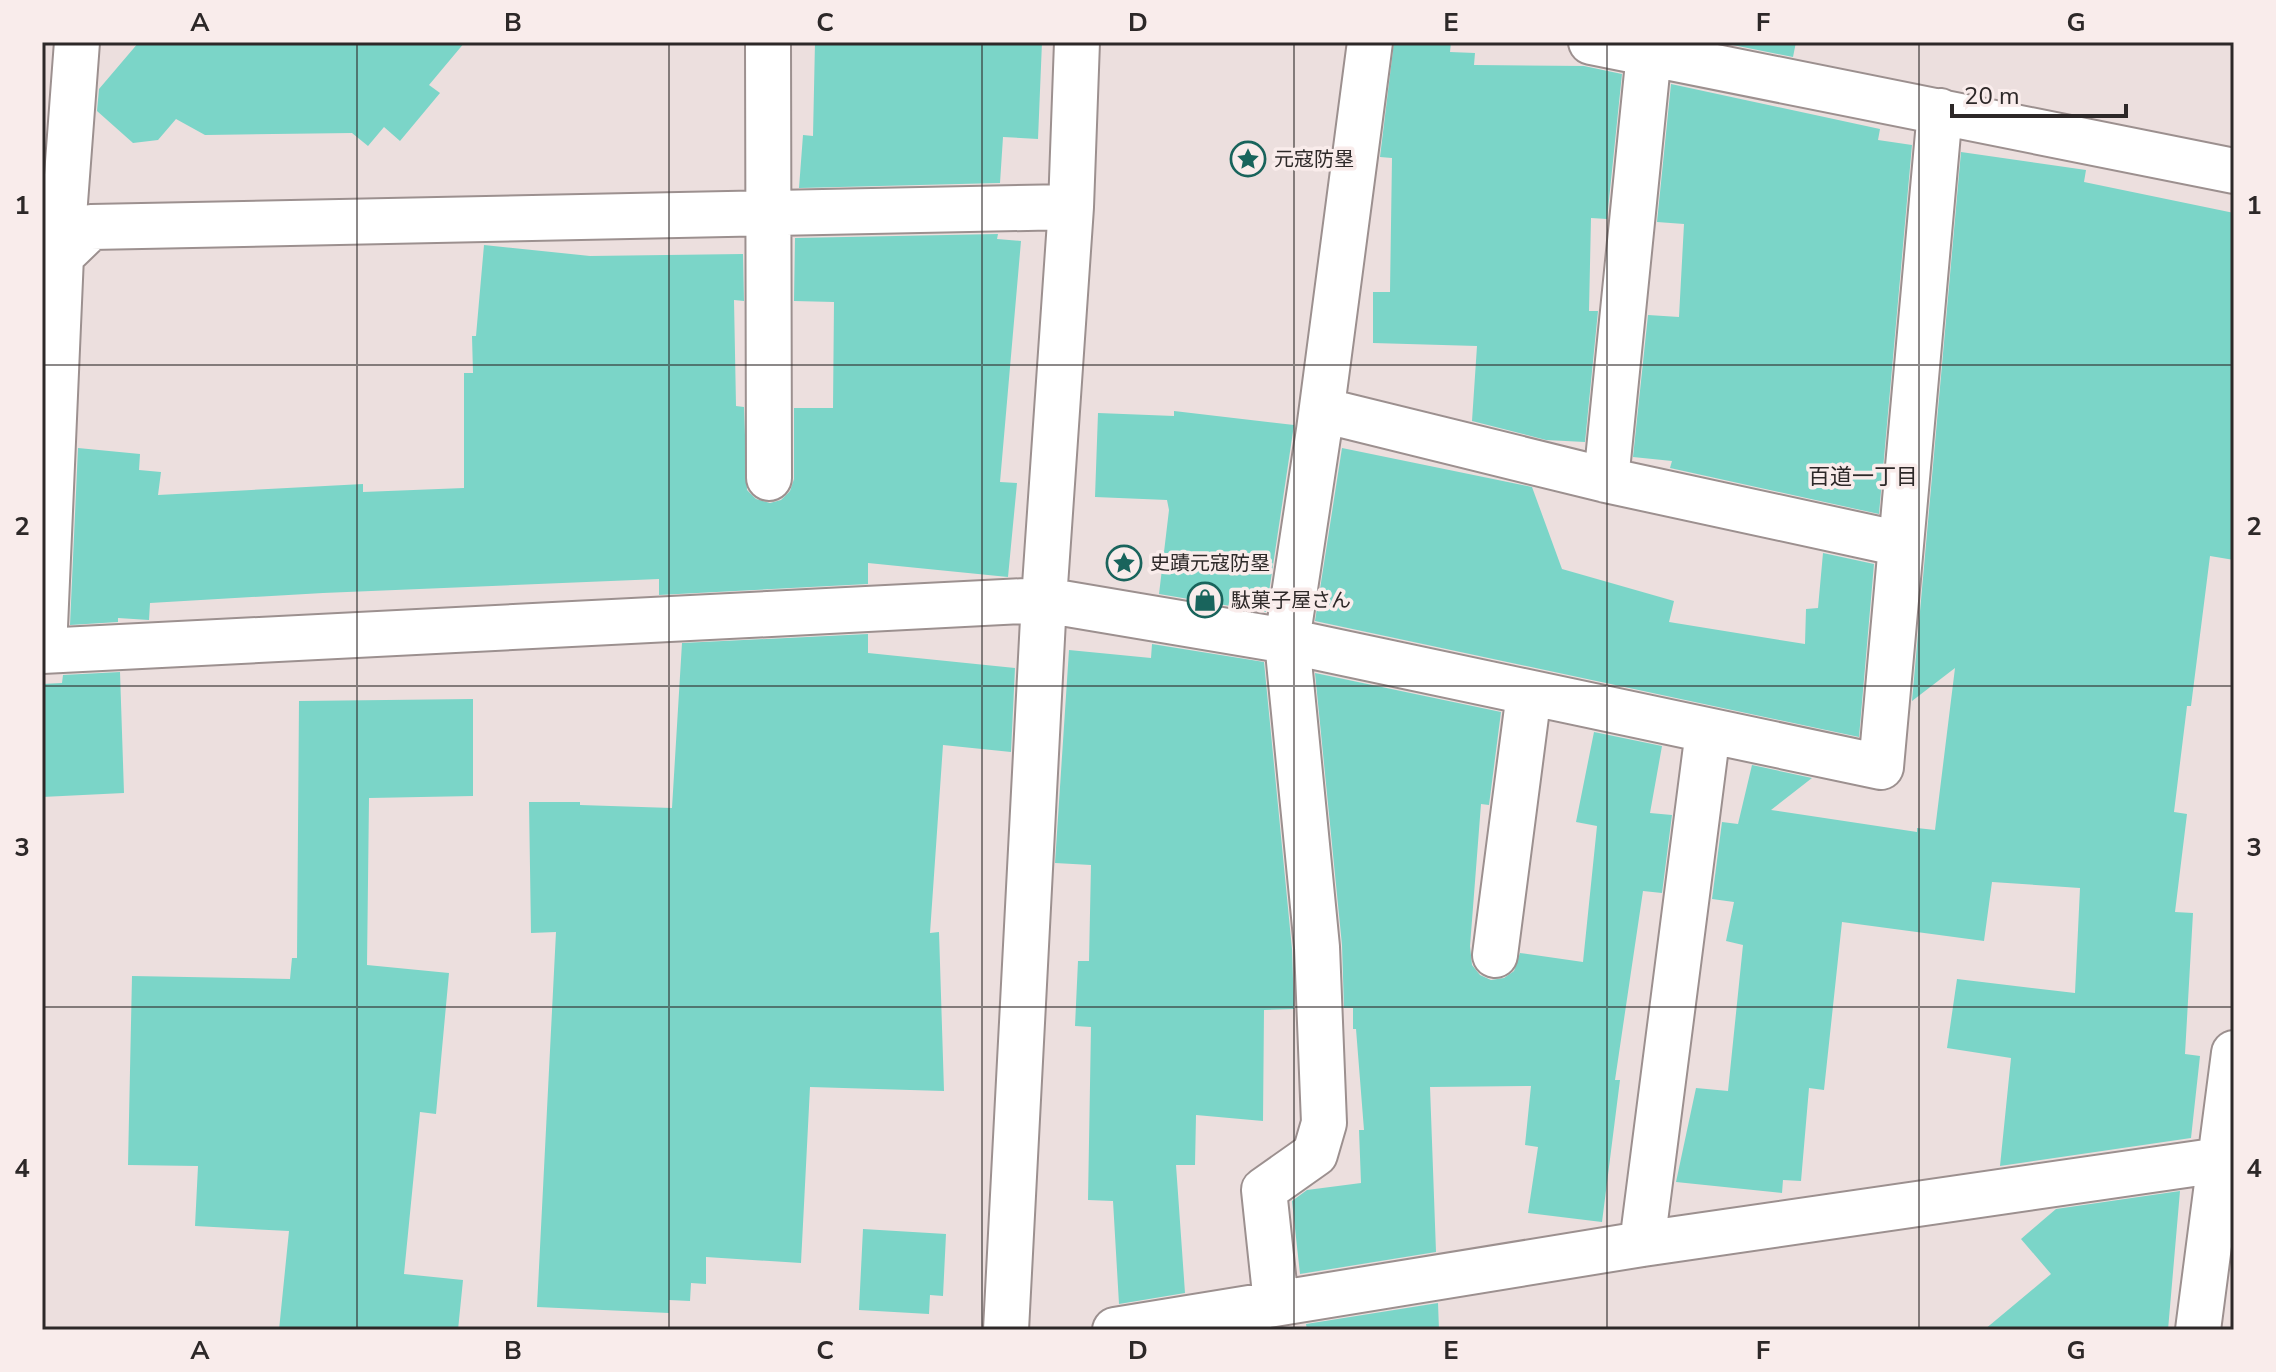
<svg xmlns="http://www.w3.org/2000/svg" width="2276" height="1372" font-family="'Nunito Sans','Noto Sans JP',sans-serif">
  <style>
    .building { fill: #7bd5c8 }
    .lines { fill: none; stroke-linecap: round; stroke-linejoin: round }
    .street-casing { stroke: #9c908f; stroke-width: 48 }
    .street { stroke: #fff; stroke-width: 44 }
    .grid { fill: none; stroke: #2d2828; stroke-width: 2; stroke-opacity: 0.55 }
    .labels { text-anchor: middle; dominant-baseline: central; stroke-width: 7; stroke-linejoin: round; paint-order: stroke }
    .poi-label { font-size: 20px; fill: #2d2828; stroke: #f9eceb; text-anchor: start }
    .neighbourhood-label { font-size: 22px; fill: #2d2828; stroke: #f9eceb }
    .neatline { fill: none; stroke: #2d2828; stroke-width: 3 }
    .grid-label { font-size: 26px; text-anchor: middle; font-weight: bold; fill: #2d2828 }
  </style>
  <rect width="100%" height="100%" fill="#ecdfde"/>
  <path class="building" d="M139 42H465L429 85 440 93 400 141 384 127 368 146 352 133 205 135 176 119 158 140 133 143 97 111 99 89Z
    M815 42H1042L1038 139 1003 137 1000 183 799 188 803 135 813 136Z
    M1394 42H1451L1450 52 1475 53 1474 65 1584 66 1622 74 1607 219 1591 218 1589 311H1598L1585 442 1546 440 1472 421 1477 346 1373 343V292H1390L1392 158 1380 157Z
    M1718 42H1796L1793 57Z
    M1671 84 1880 129 1878 140 1912 145 1879 514 1670 468 1672 461 1633 457 1648 315 1679 317 1684 224 1657 222Z
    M1961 152 2086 170 2084 182 2234 213V560L2210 556 2191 706H2187L2174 812 2187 814 2175 912 2193 913 2185 1054 2200 1056 2191 1138 2000 1166 2011 1058 1947 1048 1957 979 2075 993 2080 888 1992 882 1984 941 1842 922 1824 1090 1809 1088 1801 1181 1783 1180 1782 1193 1676 1182 1696 1088 1728 1091 1743 945 1726 941 1734 902 1712 899 1722 822 1738 824 1752 765 1812 778 1771 810 1917 832V828L1935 830 1955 668 1912 701Z
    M998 234 997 239 1021 241 1000 482 1017 483 1008 577 868 563V584L659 595V579L323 593 150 603 149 620 118 618V622L70 625 78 448 140 454 139 470 161 472 158 495 363 484V492L464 488V373H473L472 336H476L484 245 590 256 743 254 744 301 734 300 736 406 744 407 747 490 756 499 770 503 781 500 790 491 794 479V408H833L834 302 794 301 795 238Z
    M1174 411 1294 425 1266 612 1159 594 1169 510 1167 500 1095 497 1098 413 1174 416Z
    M1342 448 1532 487 1562 569 1674 601 1669 622 1805 644 1806 609 1818 608 1823 553 1874 564 1859 737 1315 621Z
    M868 634V653L1015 668 1011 752 943 745 930 933 939 932 944 1091 810 1087 801 1263 706 1257V1284L691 1283 690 1301 669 1300V1313L537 1307 556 932 531 933 529 802H580V805L672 808 682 643Z
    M1152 644 1264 662 1292 949 1294 1009 1264 1010 1263 1121 1196 1115 1195 1165H1176L1185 1293 1119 1304 1113 1201 1088 1200 1091 1027 1075 1026 1078 961H1089L1091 865 1055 863 1069 650 1151 658Z
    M120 672 124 793 42 797V684L62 683 63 675Z
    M1315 673 1501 712 1489 805 1481 804 1470 946 1472 965 1480 975 1491 980 1504 978 1514 971 1520 953 1583 962 1597 826 1576 822 1594 732 1662 746 1650 813 1672 815 1662 893 1643 891 1615 1080H1620L1602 1222 1528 1213 1538 1147 1525 1145 1531 1086 1430 1087 1436 1252 1300 1274 1292 1201 1307 1190 1361 1183 1359 1130H1364L1356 1029H1353V1008H1344L1342 945Z
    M473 699V796L369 798 367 965 449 973 436 1114 420 1112 404 1274 463 1280 458 1330H279L289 1231 195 1226 198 1166 128 1165 132 976 290 979 292 958H297L299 701Z
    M2180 1191 2168 1330H1984L2051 1274 2021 1239 2056 1209Z
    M863 1229 946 1234 943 1296 930 1295 929 1314 859 1310Z
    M1438 1303 1439 1330H1307L1306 1324Z"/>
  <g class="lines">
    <g class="street-casing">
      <path id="street" d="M768 42 769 478
        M1591 42 2234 171
        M61 256 77 42
        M1322 410 1606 480 1901 544
        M1606 480 1649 53
        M44 650 61 256 91 227 1071 207
        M42 651 1044 600 1287 641 1881 767 1940 111
        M1495 955 1529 693
        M1642 1244 1708 731
        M1276 1303 1264 1190 1315 1154 1324 1123 1317 947 1287 641 1319 430 1370 42
        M1006 1330 1044 600 1071 207 1077 42
        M1115 1330 1642 1244 2234 1158
        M2198 1330 2234 1053"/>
    </g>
    <use href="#street" class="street"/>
  </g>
  <path class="grid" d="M357 42V1330M669 42V1330M982 42V1330M1294 42V1330M1607 42V1330M1919 42V1330M42 365H2234M42 686H2234M42 1007H2234"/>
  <defs>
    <g id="sight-ring" transform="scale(1.8)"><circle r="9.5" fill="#f9eceb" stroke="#19645c" stroke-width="1.5"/><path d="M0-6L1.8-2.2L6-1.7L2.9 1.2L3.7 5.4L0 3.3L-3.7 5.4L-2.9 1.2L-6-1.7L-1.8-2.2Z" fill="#19645c"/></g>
    <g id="shop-ring" transform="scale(1.8)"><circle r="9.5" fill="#f9eceb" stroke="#19645c" stroke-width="1.5"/><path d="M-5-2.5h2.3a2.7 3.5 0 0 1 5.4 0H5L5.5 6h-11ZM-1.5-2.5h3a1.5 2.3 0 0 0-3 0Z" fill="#19645c"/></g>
  </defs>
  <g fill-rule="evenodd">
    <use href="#sight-ring" x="1248" y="159"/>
    <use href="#sight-ring" x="1124" y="563"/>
    <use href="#shop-ring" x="1205" y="600"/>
  </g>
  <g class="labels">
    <g class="poi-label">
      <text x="1274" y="159">元寇防塁</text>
      <text x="1150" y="563">史蹟元寇防塁</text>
      <text x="1231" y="600">駄菓子屋さん</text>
    </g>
    <g class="neighbourhood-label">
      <text x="1863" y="477">百道一丁目</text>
    </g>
  </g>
  <rect width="2276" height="1372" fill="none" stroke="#f9eceb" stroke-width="88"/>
  <path d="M1952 104v12h174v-12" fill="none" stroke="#2d2828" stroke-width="4"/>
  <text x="1964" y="104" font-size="24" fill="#2d2828" stroke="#f9eceb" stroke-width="6" paint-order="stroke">20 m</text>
  <rect x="44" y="44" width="2188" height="1284" class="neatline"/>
  <g class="grid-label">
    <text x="200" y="31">A</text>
    <text x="513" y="31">B</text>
    <text x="825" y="31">C</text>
    <text x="1138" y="31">D</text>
    <text x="1451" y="31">E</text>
    <text x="1763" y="31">F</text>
    <text x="2076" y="31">G</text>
    <text x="22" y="214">1</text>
    <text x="2254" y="214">1</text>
    <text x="22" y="535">2</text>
    <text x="2254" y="535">2</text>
    <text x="22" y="856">3</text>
    <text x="2254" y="856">3</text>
    <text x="22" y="1177">4</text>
    <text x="2254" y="1177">4</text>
    <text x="200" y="1359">A</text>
    <text x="513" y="1359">B</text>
    <text x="825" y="1359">C</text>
    <text x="1138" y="1359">D</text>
    <text x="1451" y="1359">E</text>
    <text x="1763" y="1359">F</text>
    <text x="2076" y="1359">G</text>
  </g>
</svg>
